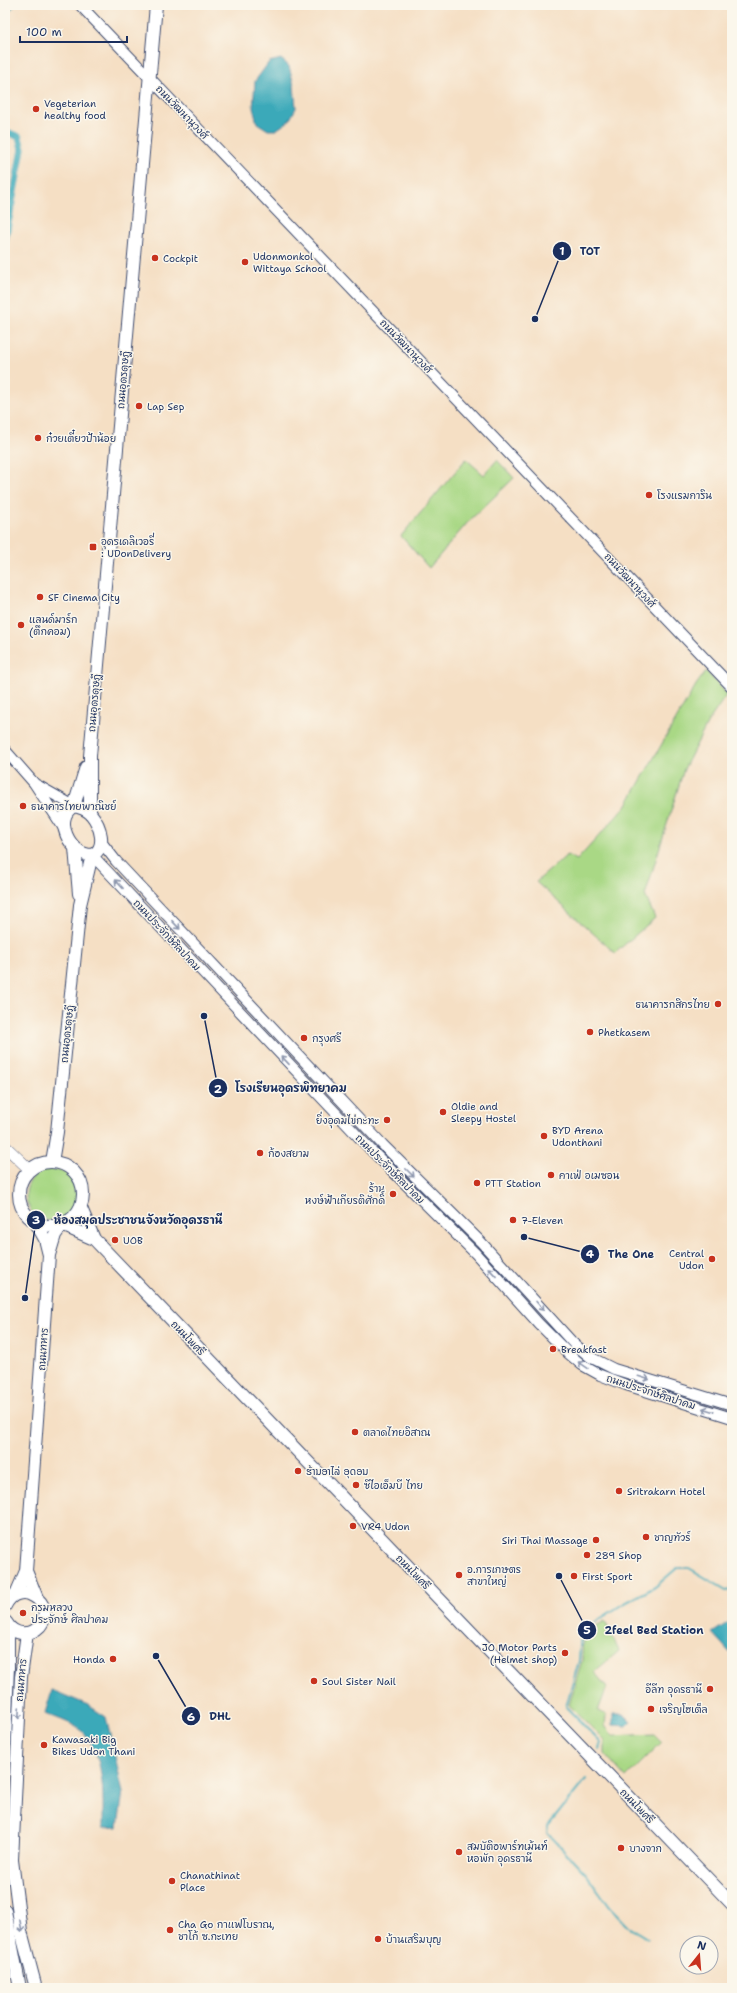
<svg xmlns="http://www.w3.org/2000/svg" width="737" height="1993" font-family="'Shantell Sans','Noto Sans Lao','Playpen Sans Thai',sans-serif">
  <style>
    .green { fill: #a9d885; stroke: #628472 }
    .water { fill: #3aa9b9; stroke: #2a6c8c }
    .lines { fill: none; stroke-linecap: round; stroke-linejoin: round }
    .stream { stroke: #3aa9b9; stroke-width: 2 }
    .canal { stroke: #3aa9b9; stroke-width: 7 }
    .tertiary-casing { stroke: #3c496d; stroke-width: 12 }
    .secondary-casing { stroke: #3c496d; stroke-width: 12 }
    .primary-casing { stroke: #3c496d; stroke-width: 14 }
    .tertiary { stroke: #fff; stroke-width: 10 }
    .secondary { stroke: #fff; stroke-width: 11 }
    .primary { stroke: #fff; stroke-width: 12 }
    .oneway { stroke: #8d97ae }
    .poi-dot { fill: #c8321e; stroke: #fbf7ec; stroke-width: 1.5 }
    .labels { text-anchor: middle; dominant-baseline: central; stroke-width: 3; stroke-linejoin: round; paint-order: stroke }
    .poi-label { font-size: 10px; fill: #1b2f5e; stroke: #fbf7ec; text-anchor: start }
    .street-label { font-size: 10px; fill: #1b2f5e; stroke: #fbf7ec }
    .leader { fill: none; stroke: #1b2f5e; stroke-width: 1.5 }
    .callout-dot { fill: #1b2f5e; stroke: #fbf7ec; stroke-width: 1.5 }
    .mark-label { font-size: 12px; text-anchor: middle; font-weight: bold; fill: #fff }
    .callout-label { font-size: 11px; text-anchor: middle; font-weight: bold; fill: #1b2f5e; stroke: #fbf7ec; stroke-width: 3; stroke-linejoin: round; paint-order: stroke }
  </style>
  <rect width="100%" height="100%" fill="#fbf7ec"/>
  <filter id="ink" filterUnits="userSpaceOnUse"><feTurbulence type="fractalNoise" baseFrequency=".025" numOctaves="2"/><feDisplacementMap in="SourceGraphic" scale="8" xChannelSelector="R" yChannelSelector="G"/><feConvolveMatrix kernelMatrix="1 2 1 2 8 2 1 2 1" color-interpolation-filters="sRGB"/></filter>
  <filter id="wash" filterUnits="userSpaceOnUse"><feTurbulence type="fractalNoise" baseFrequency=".012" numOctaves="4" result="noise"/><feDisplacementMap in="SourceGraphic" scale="16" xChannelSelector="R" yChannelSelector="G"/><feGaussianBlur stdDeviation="0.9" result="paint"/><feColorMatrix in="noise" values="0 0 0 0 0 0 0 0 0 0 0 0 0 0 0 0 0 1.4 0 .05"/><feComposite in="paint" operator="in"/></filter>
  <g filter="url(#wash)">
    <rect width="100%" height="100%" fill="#f5dfc4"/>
    <path class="green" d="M466 459 484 475 497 460 514 478 468 522 429 568 401 536Z
      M706 671 727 694 708 722 684 769 645 895 655 918 615 953 536 882 567 855 577 860 626 806 696 685Z
      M26 1195a26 26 0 1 1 52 0a26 26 0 1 1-52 0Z
      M605 1621 619 1651 594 1672 607 1687 598 1711 606 1715 605 1726 613 1736 654 1734 662 1742 626 1778 605 1754V1741L569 1705 582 1660 583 1633Z"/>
    <path class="water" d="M281 59 289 66 294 85 296 108 289 121 276 130H268L257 123 253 108 255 81 269 62Z
      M732 1620V1655L712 1633Z
      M52 1690 88 1705 106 1717 123 1792 118 1827 103 1828C103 1796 106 1752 79 1729 70 1722 55 1718 45 1713Z
      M613 1714H623L631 1722 627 1726 613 1725Z"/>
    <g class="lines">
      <path class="stream" d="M599 1749 601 1743 566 1707 579 1661 581 1631 623 1604 655 1587 677 1568H689L726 1590 732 1589
        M586 1779 548 1826 547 1832 587 1875 610 1907 628 1926 648 1938"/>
      <path class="canal" d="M5 11 11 5
        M5 131 19 137 22 149 5 240"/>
    </g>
  </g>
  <g filter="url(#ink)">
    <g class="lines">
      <g class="tertiary-casing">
        <path id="tertiary" d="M80 5 732 687
          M5 750 34 783 63 827
          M37 785 74 806
          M102 843 116 861 383 1145 481 1242 573 1343 590 1357 614 1369 732 1405
          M92 855 370 1149 476 1254 539 1324 569 1354 582 1365 600 1375 626 1385 732 1418"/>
      </g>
      <g class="secondary-casing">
        <path id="secondary" d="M5 1146 30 1170"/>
      </g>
      <g class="primary-casing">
        <path id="primary" d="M74 806C80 807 86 809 91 814 100 825 108 848 92 855 70 855 52 818 74 806Z
          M74 806 86 767
          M90 813V756L156 5
          M75 848 79 894
          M19 1194a32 32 0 1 1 64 0a32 32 0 1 1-64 0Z
          M52 1162 57 1132 80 905 92 855
          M81 1208 94 1239 732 1904
          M36 1223 45 1239 49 1255
          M26 1571 37 1598
          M16 1594 26 1571 49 1255 55 1235 62 1225 94 1239
          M5 1606C18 1577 58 1603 40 1626 36 1630 31 1633 26 1633 17 1634 10 1629 6 1622
          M27 1633 21 1677 12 1860 21 1931 36 1988
          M5 1741 8 1667V1626
          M5 1911 20 1988"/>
      </g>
      <use href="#tertiary" class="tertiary"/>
      <use href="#secondary" class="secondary"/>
      <use href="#primary" class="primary"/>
    </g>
    <defs><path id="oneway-shaft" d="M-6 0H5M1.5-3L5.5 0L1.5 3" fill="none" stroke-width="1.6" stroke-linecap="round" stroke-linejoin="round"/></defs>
    <g class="oneway">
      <use href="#oneway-shaft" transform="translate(119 884) rotate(-133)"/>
      <use href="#oneway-shaft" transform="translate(176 925) rotate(47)"/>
      <use href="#oneway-shaft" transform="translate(285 1060) rotate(-133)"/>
      <use href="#oneway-shaft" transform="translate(410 1173) rotate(45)"/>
      <use href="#oneway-shaft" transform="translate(492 1272) rotate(-133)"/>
      <use href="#oneway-shaft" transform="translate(540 1306) rotate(49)"/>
      <use href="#oneway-shaft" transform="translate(583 1365) rotate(-146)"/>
      <use href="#oneway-shaft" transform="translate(644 1378) rotate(17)"/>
      <use href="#oneway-shaft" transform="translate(708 1410) rotate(-163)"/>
      <use href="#oneway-shaft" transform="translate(19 1713) rotate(93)"/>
      <use href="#oneway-shaft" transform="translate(21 1926) rotate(79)"/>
    </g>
  </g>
  <g class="poi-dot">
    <circle cx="36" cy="109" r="4"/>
    <circle cx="155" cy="258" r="4"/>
    <circle cx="245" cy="262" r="4"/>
    <circle cx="139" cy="406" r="4"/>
    <circle cx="38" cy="438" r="4"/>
    <circle cx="649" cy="495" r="4"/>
    <rect x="89" y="543" width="8" height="8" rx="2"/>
    <circle cx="40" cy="597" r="4"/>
    <circle cx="21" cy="625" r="4"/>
    <circle cx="23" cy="806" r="4"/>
    <circle cx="718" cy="1004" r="4"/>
    <circle cx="590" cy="1032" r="4"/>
    <circle cx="304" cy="1038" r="4"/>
    <circle cx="443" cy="1112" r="4"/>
    <circle cx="387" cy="1120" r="4"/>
    <circle cx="544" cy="1136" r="4"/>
    <circle cx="260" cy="1153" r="4"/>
    <circle cx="551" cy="1175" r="4"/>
    <circle cx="477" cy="1183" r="4"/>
    <circle cx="393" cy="1194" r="4"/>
    <circle cx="513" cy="1220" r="4"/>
    <circle cx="115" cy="1240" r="4"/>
    <circle cx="712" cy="1259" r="4"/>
    <circle cx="553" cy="1349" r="4"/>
    <circle cx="355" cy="1432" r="4"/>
    <circle cx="298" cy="1471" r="4"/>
    <circle cx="356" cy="1485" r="4"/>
    <circle cx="619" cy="1491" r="4"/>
    <circle cx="353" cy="1526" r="4"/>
    <circle cx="646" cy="1537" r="4"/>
    <circle cx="596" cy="1540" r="4"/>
    <circle cx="587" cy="1555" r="4"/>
    <circle cx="459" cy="1575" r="4"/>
    <circle cx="574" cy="1576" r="4"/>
    <circle cx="23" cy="1613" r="4"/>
    <circle cx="565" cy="1653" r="4"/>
    <circle cx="113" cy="1659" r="4"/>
    <circle cx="314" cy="1681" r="4"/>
    <circle cx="710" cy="1689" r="4"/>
    <circle cx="651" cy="1709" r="4"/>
    <circle cx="44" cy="1745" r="4"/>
    <circle cx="621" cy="1848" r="4"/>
    <circle cx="459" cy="1852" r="4"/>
    <circle cx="172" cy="1881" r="4"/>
    <circle cx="170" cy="1930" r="4"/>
    <circle cx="378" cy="1939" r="4"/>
  </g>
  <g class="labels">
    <g class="poi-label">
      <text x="44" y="103">Vegeterian<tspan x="44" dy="12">healthy food</tspan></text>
      <text x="253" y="256">Udonmonkol<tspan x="253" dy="12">Wittaya School</tspan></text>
      <text x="163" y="258">Cockpit</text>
      <text x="147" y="406">Lap Sep</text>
      <text x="46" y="438">ก๋วยเตี๋ยวป้าน้อย</text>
      <text x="657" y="495">โรงแรมการิน</text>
      <text x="101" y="541">อุดรเดลิเวอรี่<tspan x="101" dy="12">: UDonDelivery</tspan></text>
      <text x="48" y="597">SF Cinema City</text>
      <text x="29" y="619">แลนด์มาร์ก<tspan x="29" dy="12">(ตึกคอม)</tspan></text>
      <text x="31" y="806">ธนาคารไทยพาณิชย์</text>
      <text x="710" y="1004" text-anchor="end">ธนาคารกสิกรไทย</text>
      <text x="598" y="1032">Phetkasem</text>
      <text x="312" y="1038">กรุงศรี</text>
      <text x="451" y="1106">Oldie and<tspan x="451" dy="12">Sleepy Hostel</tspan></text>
      <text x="379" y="1120" text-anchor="end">ยิ่งอุดมไข่กะทะ</text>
      <text x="552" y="1130">BYD Arena<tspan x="552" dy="12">Udonthani</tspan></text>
      <text x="268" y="1153">ก้องสยาม</text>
      <text x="559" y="1175">คาเฟ่ อเมซอน</text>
      <text x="485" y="1183">PTT Station</text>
      <text x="385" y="1188" text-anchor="end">ร้าน<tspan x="385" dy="12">หงษ์ฟ้าเกียรติศักดิ์</tspan></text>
      <text x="521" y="1220">7-Eleven</text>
      <text x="123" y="1240">UOB</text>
      <text x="704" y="1253" text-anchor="end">Central<tspan x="704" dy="12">Udon</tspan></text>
      <text x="561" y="1349">Breakfast</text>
      <text x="363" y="1432">ตลาดไทยอิสาณ</text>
      <text x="306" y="1471">ຮ້ານອາໄລ່ ອຸດອນ</text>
      <text x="364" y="1485">ซีไอเอ็มบี ไทย</text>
      <text x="627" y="1491">Sritrakarn Hotel</text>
      <text x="361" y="1526">VR4 Udon</text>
      <text x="654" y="1537">ชาญทัวร์</text>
      <text x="588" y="1540" text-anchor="end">Siri Thai Massage</text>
      <text x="595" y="1555">289 Shop</text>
      <text x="467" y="1569">อ.การเกษตร<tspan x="467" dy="12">สาขาใหญ่</tspan></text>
      <text x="582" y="1576">First Sport</text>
      <text x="31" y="1607">กรมหลวง<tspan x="31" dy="12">ประจักษ์ ศิลปาคม</tspan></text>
      <text x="557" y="1647" text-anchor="end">JO Motor Parts<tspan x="557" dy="12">(Helmet shop)</tspan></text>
      <text x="105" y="1659" text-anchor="end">Honda</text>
      <text x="322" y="1681">Soul Sister Nail</text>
      <text x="702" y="1689" text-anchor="end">อีลีท อุดรธานี</text>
      <text x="659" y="1709">เจริญโฮเต็ล</text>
      <text x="52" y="1739">Kawasaki Big<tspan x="52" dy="12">Bikes Udon Thani</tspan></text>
      <text x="467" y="1846">สมบัติอพาร์ทเม้นท์<tspan x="467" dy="12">หอพัก อุดรธานี</tspan></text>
      <text x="629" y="1848">บางจาก</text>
      <text x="180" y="1875">Chanathinat<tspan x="180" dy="12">Place</tspan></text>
      <text x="178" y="1924">Cha Go กาแฟโบราณ,<tspan x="178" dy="12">ชาโก้ ซ.กะเทย</tspan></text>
      <text x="386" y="1939">บ้านเสริมบุญ</text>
    </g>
    <g class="street-label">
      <text transform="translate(182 112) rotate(46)">ถนนวัฒนานุวงศ์</text>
      <text transform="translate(406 346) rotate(46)">ถนนวัฒนานุวงศ์</text>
      <text transform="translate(123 380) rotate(-85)">ถนนอุดรดุษฎี</text>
      <text transform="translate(630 580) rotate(47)">ถนนวัฒนานุวงศ์</text>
      <text transform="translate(94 703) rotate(-85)">ถนนอุดรดุษฎี</text>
      <text transform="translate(167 935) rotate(47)">ถนนประจักษ์ศิลปาคม</text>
      <text transform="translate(67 1034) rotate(-84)">ถนนอุดรดุษฎี</text>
      <text transform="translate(390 1169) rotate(45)">ถนนประจักษ์ศิลปาคม</text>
      <text transform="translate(188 1338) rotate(46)">ถนนโพศรี</text>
      <text transform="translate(43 1349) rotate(-86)">ถนนทหาร</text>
      <text transform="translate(651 1392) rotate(18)">ถนนประจักษ์ศิลปาคม</text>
      <text transform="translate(413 1572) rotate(46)">ถนนโพศรี</text>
      <text transform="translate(21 1680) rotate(-85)">ถนนทหาร</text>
      <text transform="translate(637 1806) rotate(46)">ถนนโพศรี</text>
    </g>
  </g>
  <path class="leader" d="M535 319L562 251M204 1016L218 1088M25 1298L36 1220M524 1237L590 1254M559 1576L587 1630M156 1656L191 1716"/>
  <g class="callout-dot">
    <circle cx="535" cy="319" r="4"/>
    <circle cx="204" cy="1016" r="4"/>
    <circle cx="25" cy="1298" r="4"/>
    <circle cx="524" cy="1237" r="4"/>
    <circle cx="559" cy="1576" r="4"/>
    <circle cx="156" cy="1656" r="4"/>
    <circle cx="562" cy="251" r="10"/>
    <circle cx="218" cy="1088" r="10"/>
    <circle cx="36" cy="1220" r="10"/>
    <circle cx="590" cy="1254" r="10"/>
    <circle cx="587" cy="1630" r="10"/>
    <circle cx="191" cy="1716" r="10"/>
  </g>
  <g class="mark-label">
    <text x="562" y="255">1</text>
    <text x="218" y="1093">2</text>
    <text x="36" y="1224">3</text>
    <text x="590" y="1258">4</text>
    <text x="587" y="1634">5</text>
    <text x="191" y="1721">6</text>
  </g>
  <g class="callout-label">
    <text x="590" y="255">TOT</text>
    <text x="291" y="1092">โรงเรียนอุดรพิทยาคม</text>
    <text x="138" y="1224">ห้องสมุดประชาชนจังหวัดอุดรธานี</text>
    <text x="631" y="1258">The One</text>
    <text x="654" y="1634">2feel Bed Station</text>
    <text x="220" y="1720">DHL</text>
  </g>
  <rect width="737" height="1993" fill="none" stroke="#fbf7ec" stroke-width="20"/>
  <g transform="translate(699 1955) rotate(17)"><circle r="19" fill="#fbf7ec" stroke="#a1a7b3"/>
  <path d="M0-3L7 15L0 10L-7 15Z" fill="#c8321e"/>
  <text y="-6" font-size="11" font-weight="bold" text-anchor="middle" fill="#1b2f5e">N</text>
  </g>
  <path d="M20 36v6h107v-6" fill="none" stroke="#1b2f5e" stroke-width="2"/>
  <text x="26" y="36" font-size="12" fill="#1b2f5e" stroke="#fbf7ec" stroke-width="3" paint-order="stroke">100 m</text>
</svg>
